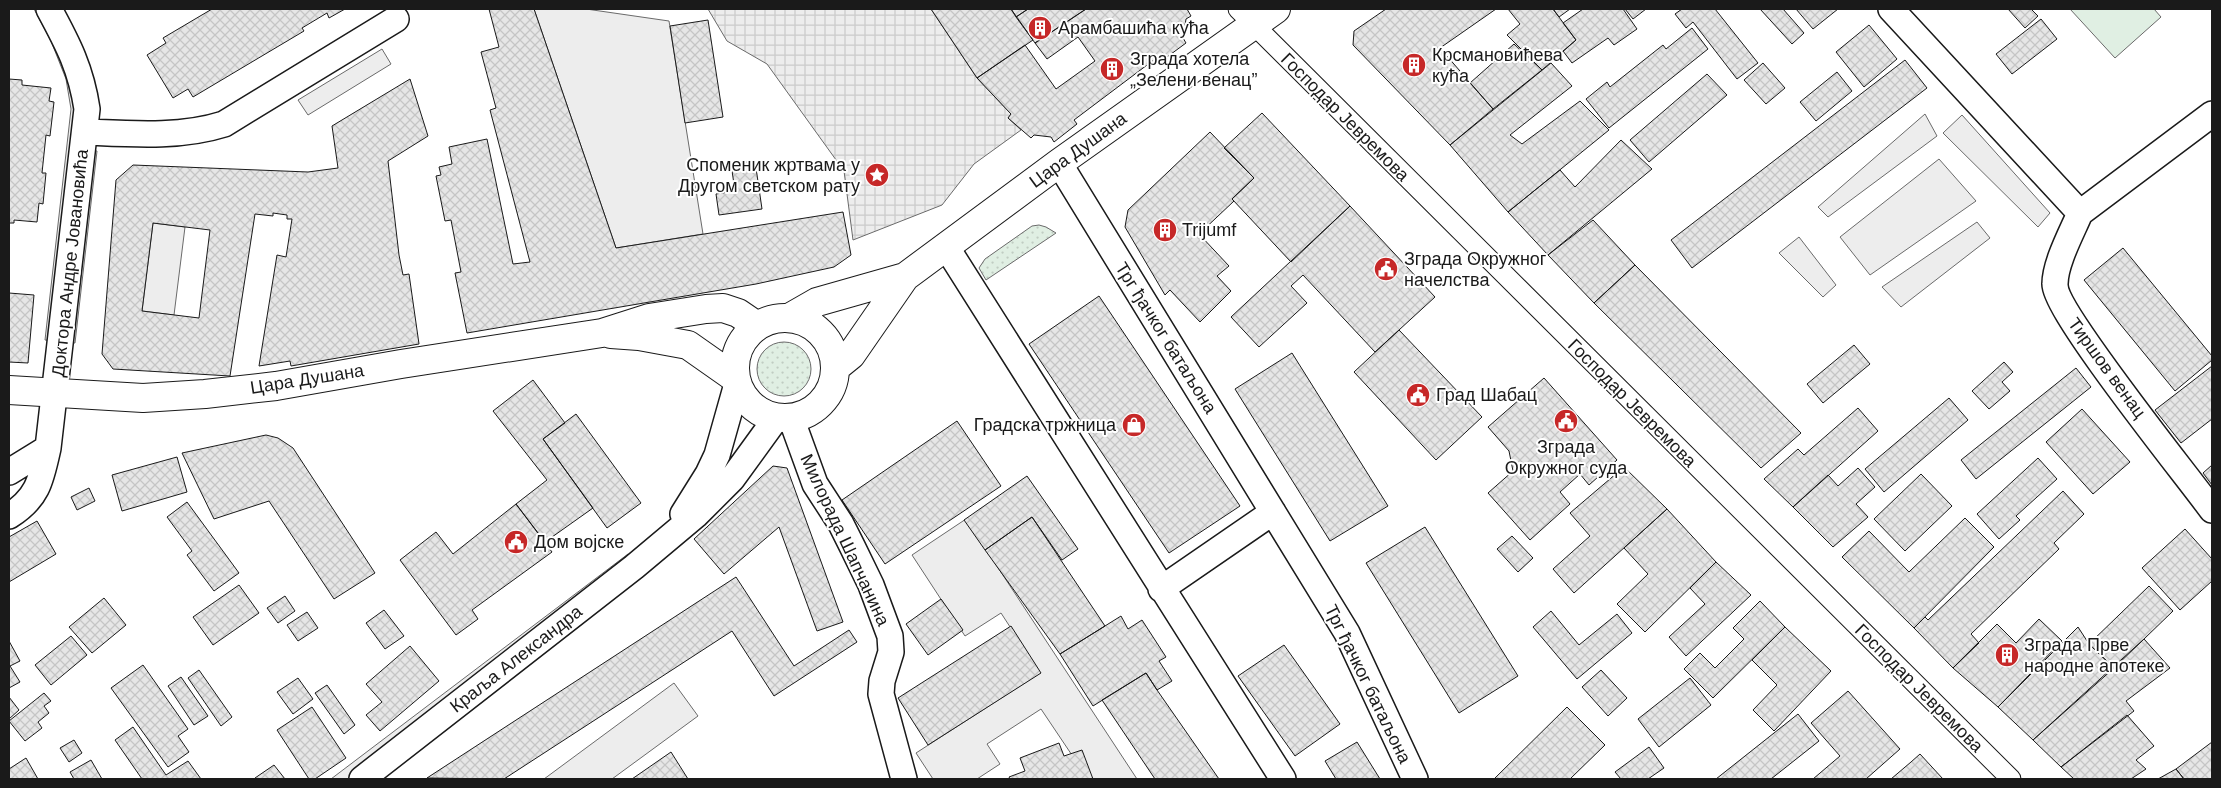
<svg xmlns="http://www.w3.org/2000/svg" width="2221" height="788" font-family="Helvetica,sans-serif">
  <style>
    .grass { fill: #e0efe3; stroke: #6a6a6a }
    .park { fill: url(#park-dots); stroke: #6a6a6a }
    .parking { fill: #ededed; stroke: #6a6a6a }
    .plaza { fill: url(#plaza-grid); stroke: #6a6a6a }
    .building { fill: url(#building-cross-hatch); stroke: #1a1a1a; fill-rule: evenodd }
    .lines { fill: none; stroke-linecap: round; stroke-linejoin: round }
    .pedestrian-casing { stroke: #1a1a1a; stroke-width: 21 }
    .minor-casing { stroke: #1a1a1a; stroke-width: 28 }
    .secondary-casing { stroke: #1a1a1a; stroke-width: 30 }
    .pedestrian { stroke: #fff; stroke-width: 19 }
    .minor { stroke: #fff; stroke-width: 25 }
    .secondary { stroke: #fff; stroke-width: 28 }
    .labels { text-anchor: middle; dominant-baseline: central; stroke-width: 4; stroke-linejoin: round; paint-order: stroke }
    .poi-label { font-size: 18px; fill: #1a1a1a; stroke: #fff; text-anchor: start }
    .street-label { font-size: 18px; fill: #1a1a1a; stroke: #fff }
  </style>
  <defs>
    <pattern id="park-dots" width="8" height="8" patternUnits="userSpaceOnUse" patternTransform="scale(1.25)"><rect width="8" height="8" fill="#e0efe3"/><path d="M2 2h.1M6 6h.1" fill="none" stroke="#c0ccc2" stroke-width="1.8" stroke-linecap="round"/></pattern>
    <pattern id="plaza-grid" width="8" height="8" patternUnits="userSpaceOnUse" patternTransform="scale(1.25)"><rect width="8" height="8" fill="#ededed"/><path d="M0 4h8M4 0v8" fill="none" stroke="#cbcbcb"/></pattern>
    <pattern id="building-cross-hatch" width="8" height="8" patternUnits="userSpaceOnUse" patternTransform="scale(1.25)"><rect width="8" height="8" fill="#e6e6e6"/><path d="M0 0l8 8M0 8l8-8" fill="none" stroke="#c5c5c5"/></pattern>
  </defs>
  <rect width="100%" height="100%" fill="#fff"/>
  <path class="grass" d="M2070 9H2154L2161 17 2115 58Z"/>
  <path class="park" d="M1039 225 1046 227 1056 233 986 280 979 268 985 259 1032 226Z
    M757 369a27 27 0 1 1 54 0a27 27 0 1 1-54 0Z"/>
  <path class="parking" d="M34 9H41L59 44 80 111 54 341 45 340 71 109 66 79 51 41Z
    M534 9H586L669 21 703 234 616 248Z
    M382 49 391 64 308 115 298 100Z
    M1925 114 1937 136 1828 217 1818 207Z
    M1962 115 2050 213 2038 227 1943 133Z
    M88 150 97 151 75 343 67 342Z
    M1939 159 1976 201 1870 275 1840 237Z
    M1977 222 1990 238 1901 307 1882 287Z
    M153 223 185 227 174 315 142 311Z
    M1799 237 1836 285 1823 297 1779 253Z
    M966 519 1137 779H1088L1041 709 987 744 1000 764 977 779H933L916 753 1040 673 1001 613 965 636 912 555Z
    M628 554 635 563 356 779H331Z
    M674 683 698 716 612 779H544Z"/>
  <path class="plaza" d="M708 9H931L977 78 1011 114 1008 118 1021 130 974 164 942 205 853 240 844 171 767 64 727 41Z"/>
  <path class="building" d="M212 9H345L329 18 327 13 302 28 304 31 193 97 188 89 173 98 147 55 166 43 163 38Z
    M489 9H534L616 248 843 212 851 255 834 267 756 284 467 333 455 273 461 272 451 220 445 221 436 176 441 175 439 167 452 164 449 147 487 139 513 264 530 262 490 110 496 108 481 52 499 47Z
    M931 9H1011L1033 40 977 78Z
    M1011 9H1028L1016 17Z
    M1028 9H1086L1035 43 1016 17Z
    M1086 9H1187L1191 16 1186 19 1183 38 1186 43 1167 57 1163 53 1074 120 1077 124 1054 142 1051 137 1034 135 1031 138 1008 118 1011 114 977 78 1025 45 1056 89 1095 61 1078 37 1047 59 1035 43Z
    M1386 9H1496L1440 48 1493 109 1450 145 1353 45 1354 31Z
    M1508 9H1553L1576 40 1542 70 1507 35 1520 24Z
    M1553 9H1570L1559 17Z
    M1583 9H1623L1637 29 1614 45 1608 38 1572 63 1563 51 1576 40 1563 23Z
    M1625 9H1646L1633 19Z
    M1682 9H1715L1758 63 1737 79 1693 22 1686 28 1675 14Z
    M1760 9H1783L1804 33 1792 44Z
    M1796 9H1838L1813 29Z
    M2008 9H2031L2038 16 2025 28Z
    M2041 19 2057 39 2012 74 1996 54Z
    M708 20 723 117 685 123 670 26Z
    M1869 25 1897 59 1864 87 1836 52Z
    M1692 28 1708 49 1609 128 1586 99 1607 82 1610 87 1663 45 1666 49Z
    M1514 44 1542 70 1493 109 1470 83Z
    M1905 60 1927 88 1692 268 1671 240Z
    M1551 63 1572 86 1510 135 1522 144 1580 101 1609 130 1508 212 1450 145Z
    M1763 63 1785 88 1766 104 1744 80Z
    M1837 72 1852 91 1816 121 1800 102Z
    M1707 74 1727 95 1649 162 1630 140Z
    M9 79 22 80V85L51 88 49 101 54 102 50 136 46 135 42 173H46L43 204 39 203 37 222 14 220V223H9Z
    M410 79 428 136 388 161 399 255 403 275 409 274 419 344 291 366 290 361 259 366 277 255 286 257 292 219H287V215L273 213V216L255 214 230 376 113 369 102 354 116 180 133 165 308 172 338 168 332 126ZM153 223 210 230 199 318 142 311Z
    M1262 113 1350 206 1291 262 1232 199 1254 178 1224 148Z
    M1210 132 1254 178 1232 199 1234 201 1199 234 1229 266 1217 276 1231 291 1200 322 1170 290 1165 295 1125 227 1128 210Z
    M1621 140 1652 169 1548 255 1508 212 1560 170 1575 187Z
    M755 161 762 209 719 215 716 194 735 191 731 164Z
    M1350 206 1435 297 1375 352 1303 275 1291 286 1307 303 1259 347 1231 317Z
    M1593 220 1635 265 1594 303 1548 255Z
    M2123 248 2212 356V360L2175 391 2084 280Z
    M1635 265 1801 433 1761 468 1594 303Z
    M9 293 34 295 28 363 9 362Z
    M1099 296 1240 506 1169 553 1029 344Z
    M1399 330 1482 417 1436 460 1354 372Z
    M1854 345 1870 364 1823 403 1807 384Z
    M1292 353 1388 506 1330 541 1235 389Z
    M2004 362 2013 372 2002 382 2010 391 1989 409 1972 391Z
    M2212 366V419L2181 443 2155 410Z
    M2076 368 2091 387 1976 479 1961 460Z
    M1544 378 1617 460 1589 485 1580 474 1560 492 1570 504 1530 540 1488 493 1513 471 1509 451 1488 427Z
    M533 380 565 423 543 439 593 508 545 542 516 504 547 480 493 411Z
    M1949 398 1968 420 1884 492 1865 469Z
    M1858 408 1878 431 1793 507 1764 479 1798 449 1804 455Z
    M2082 409 2130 462 2093 494 2046 442Z
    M576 414 641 503 607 528 543 439Z
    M957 421 1001 486 885 564 842 500Z
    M266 435 278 438 293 448 375 573 334 599 269 501 214 519 182 453Z
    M177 457 187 492 122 511 112 475Z
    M2038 458 2057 479 2016 516 2020 520 1999 539 1977 514Z
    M2212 465V485L2203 473Z
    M773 466 787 468 843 622 817 631 779 527 724 574 694 539Z
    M1624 467 1667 509 1574 593 1553 569 1590 536 1570 513Z
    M1858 468 1875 487 1856 504 1868 517 1833 547 1793 507 1828 475 1838 486Z
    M1921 474 1952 506 1905 551 1874 519Z
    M1027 476 1078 549 1062 560 1032 517 985 550 964 520Z
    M89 488 95 501 77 510 71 497Z
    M2063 491 2084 514 2054 543 2059 549 1971 634 1979 643 1953 668 1914 628 1925 617 1928 620Z
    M187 502 239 573 214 591 187 555 192 551 167 517Z
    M516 504 552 552 472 610 478 619 456 635 400 560 436 532 453 554Z
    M1667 509 1716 562 1645 632 1617 604 1648 574 1624 548Z
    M1032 517 1105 626 1060 654 985 550Z
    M1965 518 1994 547 1914 628 1842 557 1869 531 1909 572Z
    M37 521 56 554 9 582V537Z
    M1425 527 1518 676 1459 713 1366 563Z
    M2185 529 2212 559V581L2180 610 2142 568Z
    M1512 536 1533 558 1518 572 1497 549Z
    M1716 562 1751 595 1686 656 1669 637 1705 604 1690 588Z
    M736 577 794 666 849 630 857 642 774 696 732 631 504 779 427 778Z
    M239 585 259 613 213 645 193 617Z
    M2149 586 2173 611 2114 668 2089 644Z
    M285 596 295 611 278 623 267 608Z
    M104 598 126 625 92 653 69 627Z
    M941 599 963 630 928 655 906 624Z
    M1760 601 1785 627 1713 698 1684 669 1700 653 1715 668 1744 639 1733 628Z
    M384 610 404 636 385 649 366 623Z
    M1551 611 1579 645 1617 614 1632 633 1577 679 1533 627Z
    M307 612 318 628 298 641 287 625Z
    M1121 616 1128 629 1142 620 1166 657 1159 661 1172 681 1157 690 1146 673 1093 706 1060 654Z
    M2039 619 2062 641 1998 707 1953 668 1997 624 2016 643Z
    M1011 626 1041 673 928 745 898 698Z
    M1785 627 1831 671 1774 731 1753 710 1777 685 1752 660Z
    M2078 627 2089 644 2114 668 2033 740 1998 707Z
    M71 636 87 655 51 685 35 665Z
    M2144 639 2170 668 2126 701 2134 711 2061 767 2033 740Z
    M9 641 20 661 10 666 20 682 9 688Z
    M1284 645 1340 724 1295 756 1238 676Z
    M410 646 439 681 380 731 366 715 382 702 366 684Z
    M143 665 188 729 178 736 189 752 168 767 111 688Z
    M199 670 232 717 221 726 188 678Z
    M1601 670 1627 698 1608 716 1582 687Z
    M1146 673 1157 690 1219 779H1155L1102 700Z
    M181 677 208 716 194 725 168 686Z
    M298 678 313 699 293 714 277 692Z
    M1690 678 1711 705 1659 747 1638 719Z
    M327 685 355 725 344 734 315 693Z
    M1848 691 1900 749 1866 779H1813L1840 756 1811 723Z
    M44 693 51 701 44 706 49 713 38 722 42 728 25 741 9 721Z
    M9 697 19 710 9 719Z
    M312 707 346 758 315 779H309L277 730Z
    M1567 707 1605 745 1570 779H1494Z
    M1798 714 1819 741 1771 779H1716Z
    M2127 715 2154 746 2136 760 2146 769 2131 779H2074L2061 767Z
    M133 727 166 775 188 761 201 779H142L115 740Z
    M74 740 82 753 69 762 60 748Z
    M1357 742 1380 779H1336L1325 761Z
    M2212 742V779H2184L2176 769Z
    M1059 743 1064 756 1082 750 1093 779H1010L1009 777 1025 771 1020 758Z
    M1649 747 1664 768 1648 779H1621L1615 772Z
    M671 752 688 779H632Z
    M1920 754 1943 779H1891L1911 762Z
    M26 758 38 779H9V769Z
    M91 760 102 779H74L70 772Z
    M274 765 285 779H256L255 778Z
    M2176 769 2184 779H2158Z"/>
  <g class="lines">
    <g class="pedestrian-casing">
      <path id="pedestrian" d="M1238 9 2011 779"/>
    </g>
    <g class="minor-casing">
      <path id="minor" d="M1891 9 2080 213 2212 114
        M85 132C131 134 180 138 224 124L396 19
        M1059 163 1347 633 1415 779
        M2080 213C2072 232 2055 263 2055 284 2054 311 2188 477 2212 510
        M947 248 1283 779
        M791 418 815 484 841 524 853 548 871 585 890 636 891 652 882 681 881 694 904 779
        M9 472 48 448
        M683 514 708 474 717 455 737 384
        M9 516C38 498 41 480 48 448L87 109C81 69 68 44 49 9
        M1161 589 1273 512
        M362 779 634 567 696 515 732 479 777 417"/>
    </g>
    <g class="secondary-casing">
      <path id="secondary" d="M789 318 817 302 905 277 1059 163 1276 9
        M735 368a50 50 0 1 1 100 0a50 50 0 1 1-100 0Z
        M611 334 639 336 688 345 735 378
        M835 368 851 355 905 277
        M9 390 143 398 205 394 276 386 401 364 602 333 649 318 706 309 723 308 738 313 757 326"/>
    </g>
    <use href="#pedestrian" class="pedestrian"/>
    <use href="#minor" class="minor"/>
    <use href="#secondary" class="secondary"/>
  </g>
  <defs>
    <g id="building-disc" transform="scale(1.25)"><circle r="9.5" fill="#c62828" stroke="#fff"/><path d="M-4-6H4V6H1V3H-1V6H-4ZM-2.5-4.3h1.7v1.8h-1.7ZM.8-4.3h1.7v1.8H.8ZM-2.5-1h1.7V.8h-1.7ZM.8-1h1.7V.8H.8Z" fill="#fff"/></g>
    <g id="sight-disc" transform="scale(1.25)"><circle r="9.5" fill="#c62828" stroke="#fff"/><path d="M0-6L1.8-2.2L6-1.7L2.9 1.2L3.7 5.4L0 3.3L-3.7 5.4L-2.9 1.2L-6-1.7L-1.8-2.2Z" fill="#fff"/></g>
    <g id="civic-disc" transform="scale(1.25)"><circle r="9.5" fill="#c62828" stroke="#fff"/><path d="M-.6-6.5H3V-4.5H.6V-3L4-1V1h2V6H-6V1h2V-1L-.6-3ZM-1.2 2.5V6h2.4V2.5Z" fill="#fff"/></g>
    <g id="shop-disc" transform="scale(1.25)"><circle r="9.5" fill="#c62828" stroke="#fff"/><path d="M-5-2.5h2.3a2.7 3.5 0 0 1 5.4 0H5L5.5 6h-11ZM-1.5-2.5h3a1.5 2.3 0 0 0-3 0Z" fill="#fff"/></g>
  </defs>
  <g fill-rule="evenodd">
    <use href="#building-disc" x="1040" y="28"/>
    <use href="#building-disc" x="1414" y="65"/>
    <use href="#building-disc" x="1112" y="69"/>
    <use href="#sight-disc" x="877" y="175"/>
    <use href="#building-disc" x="1165" y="230"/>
    <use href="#civic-disc" x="1386" y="269"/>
    <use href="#civic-disc" x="1418" y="395"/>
    <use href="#civic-disc" x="1566" y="421"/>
    <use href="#shop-disc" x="1134" y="425"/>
    <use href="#civic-disc" x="516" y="542"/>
    <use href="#building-disc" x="2007" y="655"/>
  </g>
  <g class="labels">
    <g class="poi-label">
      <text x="1058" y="28">Арамбашића кућа</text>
      <text x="1432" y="55">Крсмановићева<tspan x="1432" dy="21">кућа</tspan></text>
      <text x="1130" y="59">Зграда хотела<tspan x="1130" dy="21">„Зелени венац”</tspan></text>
      <text x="860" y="165" text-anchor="end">Споменик жртвама у<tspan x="860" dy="21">Другом светском рату</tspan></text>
      <text x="1182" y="230">Trijumf</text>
      <text x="1404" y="259">Зграда Окружног<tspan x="1404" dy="21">начелства</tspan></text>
      <text x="1436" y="395">Град Шабац</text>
      <text x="1116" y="425" text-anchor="end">Градска тржница</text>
      <text x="1566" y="447" text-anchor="middle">Зграда<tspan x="1566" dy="21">Окружног суда</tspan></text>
      <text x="534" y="542">Дом војске</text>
      <text x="2024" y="645">Зграда Прве<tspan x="2024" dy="21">народне апотеке</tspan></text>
    </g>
    <g class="street-label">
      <text transform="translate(1345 117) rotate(45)">Господар Јевремова</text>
      <text transform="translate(1078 150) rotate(-36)">Цара Душана</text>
      <text transform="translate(70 263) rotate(-84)">Доктора Андре Јовановића</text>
      <text transform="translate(1166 338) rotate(58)">Трг ђачког батаљона</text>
      <text transform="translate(2107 368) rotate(54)">Тиршов венац</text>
      <text transform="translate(307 379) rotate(-9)">Цара Душана</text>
      <text transform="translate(1632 403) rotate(45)">Господар Јевремова</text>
      <text transform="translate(845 540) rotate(65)">Милорада Шапчанина</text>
      <text transform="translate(516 659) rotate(-38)">Краља Александра</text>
      <text transform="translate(1368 684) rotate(64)">Трг ђачког батаљона</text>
      <text transform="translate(1919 688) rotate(45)">Господар Јевремова</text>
    </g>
  </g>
  <rect width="2221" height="788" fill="none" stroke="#1a1a1a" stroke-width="20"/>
</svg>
